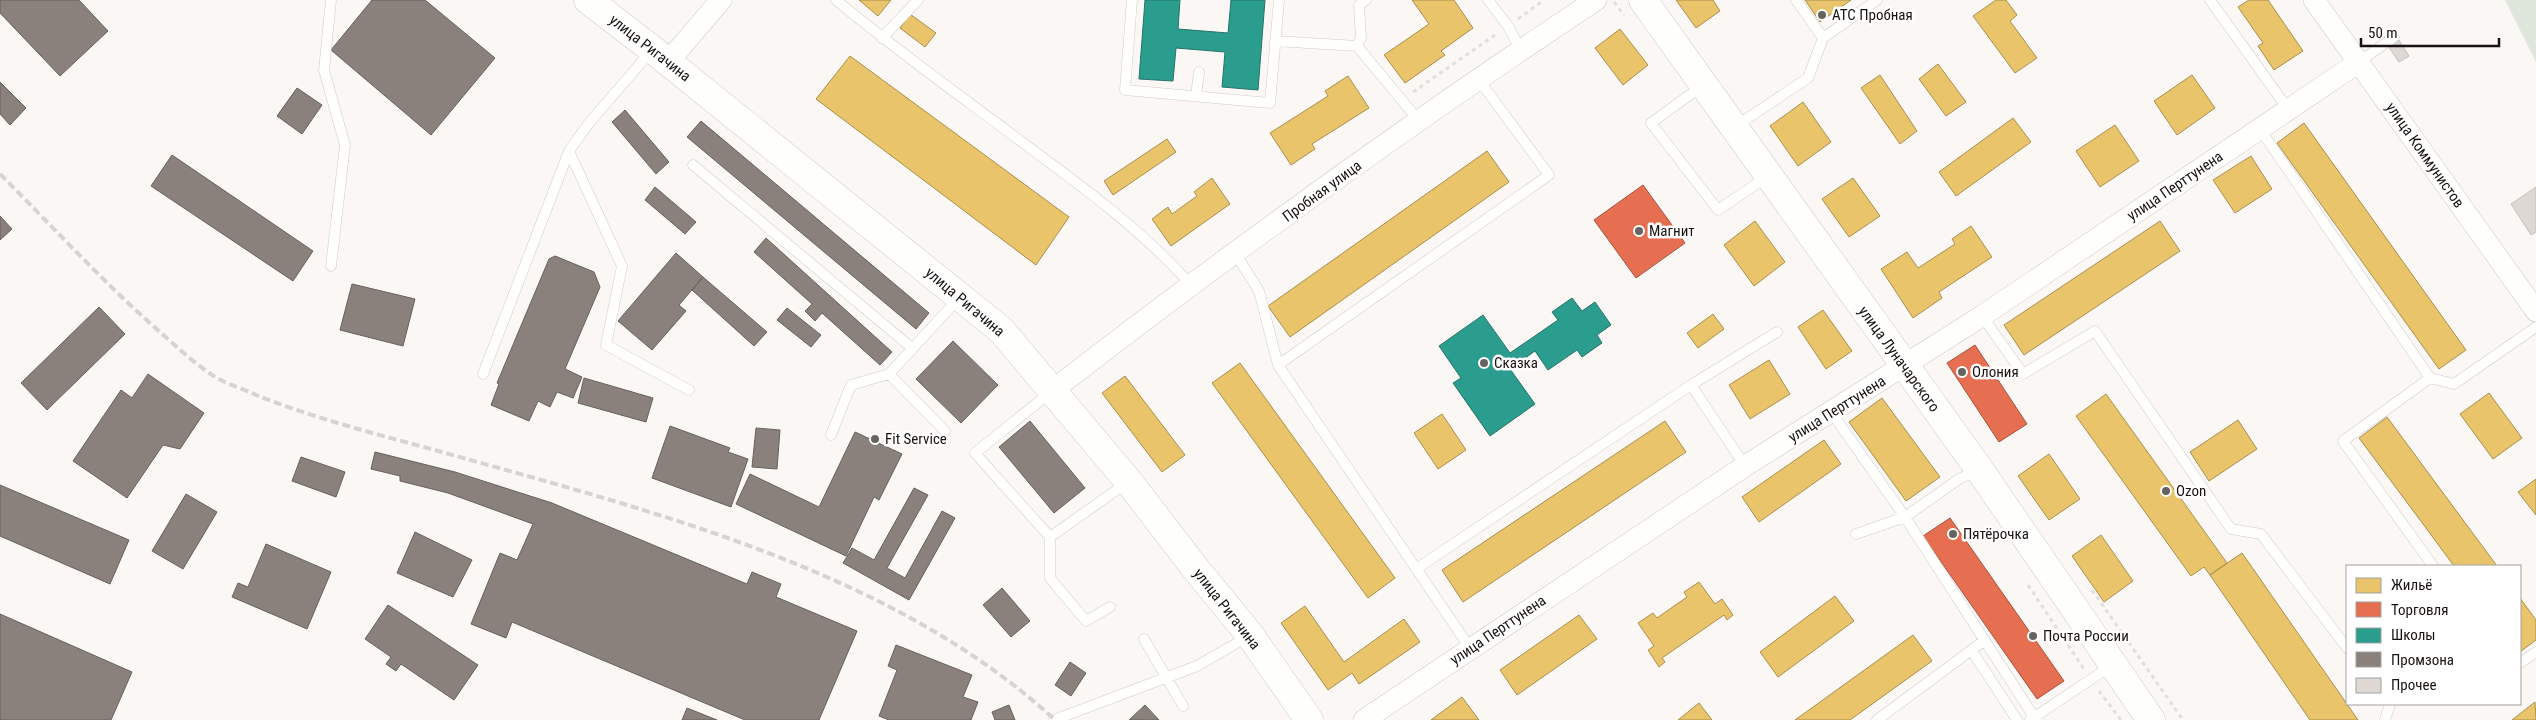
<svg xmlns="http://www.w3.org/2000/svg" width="2536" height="720" font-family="'Roboto Condensed',sans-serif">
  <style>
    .green { fill: #dee6db }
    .homes { fill: #e9c46a; stroke: #aa8f4f }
    .shops { fill: #e76f51; stroke: #a9533e }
    .schools { fill: #2a9d8f; stroke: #257469 }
    .industry { fill: #8a817c; stroke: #68605c }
    .building { fill: #ded8d4; stroke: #c5c1bd }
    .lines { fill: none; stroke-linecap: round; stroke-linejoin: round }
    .lane-casing { stroke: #d0ccc8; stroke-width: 11 }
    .street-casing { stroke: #d0ccc8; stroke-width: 22 }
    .secondary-casing { stroke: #d0ccc8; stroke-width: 29 }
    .path { stroke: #e0dfde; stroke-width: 3; stroke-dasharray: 4 4; stroke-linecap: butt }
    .lane { stroke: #fefefd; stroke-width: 10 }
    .street { stroke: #fefefd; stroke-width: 21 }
    .secondary { stroke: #fefefd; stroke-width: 28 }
    .rail { stroke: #d5d3d3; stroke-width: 4; stroke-dasharray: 8 4; stroke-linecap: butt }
    .poi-dot { fill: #676360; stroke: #fff; stroke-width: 2 }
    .labels { text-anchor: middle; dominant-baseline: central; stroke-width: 5; stroke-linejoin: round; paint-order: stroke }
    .poi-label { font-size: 15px; fill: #181310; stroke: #fff; text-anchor: start }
    .street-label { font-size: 15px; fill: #181310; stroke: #fff }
  </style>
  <rect width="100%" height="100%" fill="#faf7f4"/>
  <path class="green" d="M2505 0H2536V62Z"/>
  <path class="homes" d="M859 0H891L878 16Z
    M1412 0H1454L1473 28 1441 51 1445 55 1405 83 1384 55 1429 24Z
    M1676 0H1713L1720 11 1696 28Z
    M1805 0H1851L1820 22Z
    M1996 0H2006L2017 15 2010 21 2037 58 2015 73 1973 16Z
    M2249 0H2268L2303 51 2274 70 2258 46 2263 43 2238 7Z
    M910 14 936 33 925 47 900 28Z
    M1620 29 1648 65 1623 85 1595 48Z
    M850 56 1069 217 1036 265 816 99Z
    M1938 64 1966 102 1946 116 1919 79Z
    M1880 75 1917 131 1900 144 1861 88Z
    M2192 75 2215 108 2177 135 2154 101Z
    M1348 76 1369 108 1312 144 1315 149 1291 165 1270 133 1328 96 1325 91Z
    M1803 102 1831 142 1798 166 1770 126Z
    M2013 118 2031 142 1956 196 1939 172Z
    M2304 123 2466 350 2439 369 2277 143Z
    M2115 125 2139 161 2100 187 2076 151Z
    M1167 139 1176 152 1113 195 1104 181Z
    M1487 151 1509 182 1290 337 1268 306Z
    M2251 156 2272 189 2235 213 2213 180Z
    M1212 178 1230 204 1171 246 1152 219 1168 207 1172 214 1197 196 1194 192Z
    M1853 178 1880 216 1849 237 1822 199Z
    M1755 221 1785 262 1754 286 1724 245Z
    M2160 221 2180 251 2024 355 2004 325Z
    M1971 226 1992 257 1939 292 1942 298 1913 318 1881 269 1907 252 1918 268 1955 244 1952 239Z
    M1823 310 1852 351 1826 369 1798 327Z
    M1713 314 1724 329 1698 348 1687 333Z
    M1769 360 1790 394 1750 419 1729 385Z
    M1240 363 1395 578 1368 598 1212 383Z
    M1125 376 1185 455 1162 472 1102 393Z
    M2489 393 2522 438 2493 459 2460 414Z
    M2106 394 2227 563 2210 575 2204 567 2191 576 2076 416Z
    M1882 398 1940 477 1906 501 1849 422Z
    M1442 414 1466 450 1438 469 1414 433Z
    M2387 417 2497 566H2454L2426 528 2359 438Z
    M2238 420 2257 449 2209 481 2190 452Z
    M1665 421 1686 452 1463 602 1442 570Z
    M1824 440 1841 464 1759 522 1742 497Z
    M2049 454 2080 499 2049 520 2018 476Z
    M2536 479V515L2518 492Z
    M2101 535 2133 581 2104 602 2072 556Z
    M2242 553 2256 573 2358 720H2310L2210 575Z
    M1699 582 1715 604 1722 599 1733 615 1727 620 1724 615 1662 658 1665 662 1659 667 1648 650 1654 646 1638 623 1653 613 1657 618 1687 597 1684 592Z
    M1835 596 1854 621 1778 677 1760 652Z
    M2520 598 2536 620V640L2520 652Z
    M1305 606 1344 662 1404 619 1420 642 1359 684 1352 673 1328 690 1281 623Z
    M1579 615 1597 639 1517 695 1500 670Z
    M1913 635 1932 661 1850 720H1795Z
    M1462 697 1479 720H1431Z
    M2535 702 2536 720H2512Z
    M1699 703 1712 720H1678Z"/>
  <path class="shops" d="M1643 185 1685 243 1636 278 1594 220Z
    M1975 345 2027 424 1999 442 1947 363Z
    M1950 518 2064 681 2037 699 1923 536Z"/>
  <path class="schools" d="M1145 0H1180L1178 29 1228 33 1231 0H1265L1258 90 1222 87 1225 52 1176 48 1173 81 1139 79Z
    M1572 298 1582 311 1595 302 1611 325 1597 335 1602 343 1582 357 1577 350 1548 370 1535 351 1510 369 1535 404 1490 436 1453 383 1461 378 1439 346 1483 315 1510 353 1558 320 1552 312Z"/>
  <path class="industry" d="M0 0H79L108 31 60 76 0 13Z
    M372 0H425L495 58 431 135 331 50Z
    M0 82 26 108 10 125 0 114Z
    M297 88 322 105 302 134 277 116Z
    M625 110 669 162 656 174 612 122Z
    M701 121 929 313 916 329 687 137Z
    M172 155 313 251 293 281 151 186Z
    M655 187 696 222 685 234 645 200Z
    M0 216 12 229 0 240Z
    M766 238 892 352 880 365 822 313 815 321 805 311 812 304 754 252Z
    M676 253 703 277 679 305 686 311 652 350 618 321Z
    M555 256 594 272 600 287 565 369 582 377 573 398 557 392 550 407 538 401 529 421 491 405 499 384 497 383 549 259Z
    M703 277 767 332 754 346 692 290Z
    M352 284 415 299 403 346 340 330Z
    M99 307 125 334 47 410 21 383Z
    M787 308 821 335 811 347 777 320Z
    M953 341 998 385 961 423 916 379Z
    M148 374 204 413 180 449 163 445 127 498 73 461 121 390 132 398Z
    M584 378 653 398 646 422 578 403Z
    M1030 421 1085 488 1054 513 999 447Z
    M670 426 730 448 728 452 748 459 731 507 652 478Z
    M756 428 780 430 777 469 752 467Z
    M855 432 902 454 879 500 874 497 846 556 736 504 750 474 819 507Z
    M375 452 455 472 552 503 747 584 752 572 781 584 776 597 857 631 819 720H745L512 622 506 638 471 624 500 553 517 560 533 524 448 493 400 481V476L371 469Z
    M301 457 345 472 336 497 292 481Z
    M0 485 129 540 110 584 0 536Z
    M914 488 928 495 887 568 905 578 942 511 955 518 909 600 843 563 852 548 874 560Z
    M186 494 217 512 183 569 152 551Z
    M415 532 472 560 453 597 397 573Z
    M266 544 331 572 307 629 232 597 238 583 248 587Z
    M1002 588 1030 621 1011 637 983 605Z
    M388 605 478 665 454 700 401 664 396 671 386 664 391 657 365 639Z
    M0 614 132 672 111 720H0Z
    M896 645 972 675 963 697 978 702 971 720H889L879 716 897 670 888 666Z
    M1070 662 1086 673 1071 696 1055 685Z
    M1009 705 1015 720H995L992 712Z
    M1145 705 1159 720H1129Z
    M687 708 717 720H682Z"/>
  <path class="building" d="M2399 40 2409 56 2399 62 2388 46Z
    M2536 187V232L2531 235 2511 204Z"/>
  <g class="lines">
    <g class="lane-casing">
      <path id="lane" d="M836 0C897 51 962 97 1026 145 1083 187 1143 231 1190 284
        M1132 0 1125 90 1270 103 1279 0
        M1488 0 1508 26 1521 50
        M1796 0 1823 38 1877 0
        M2210 0 2288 109
        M882 38 918 0
        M1275 41 1357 46 1419 121
        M1357 46 1361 38 1359 5 1366 0
        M2359 62 2394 37
        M1702 86 1651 123 1718 210 1768 176
        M1196 96 1199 72
        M1736 126 1808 78 1823 38
        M2260 129 2430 378 2454 384 2536 327
        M569 151 622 266 606 345 689 390
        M693 165 912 348
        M1235 253 1259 291 1278 365 1470 648
        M331 266 345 145 324 70 331 0
        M1982 316 2023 374 2095 331 2231 529 2261 534 2347 648
        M1278 365 1549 175 1479 80
        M483 374 569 151 589 123 652 50
        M2430 378 2343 441 2433 566
        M1051 392 975 453 1050 537V578L1086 621 1110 607
        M1831 412 1905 517 2036 720
        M945 431 889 374 959 298
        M831 435 851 385 889 374
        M1745 466 1691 385 1777 332
        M1856 534 1905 517 1959 479 1978 470
        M1050 537 1128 482
        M1416 569 1691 385
        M1144 639 1183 706
        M1972 651 2017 720
        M2520 663 2536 652
        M1054 720 1197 666 1249 636
        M1877 720 1985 640
        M2030 720 2111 666
        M2385 720 2390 704"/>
    </g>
    <g class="street-casing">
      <path id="street" d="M2314 0 2536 311
        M668 62 721 0
        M1053 390C1229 254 1410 123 1596 0
        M1364 720 1745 466 1982 316 2359 62"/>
    </g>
    <g class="secondary-casing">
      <path id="secondary" d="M588 0 653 50 1001 330 1129 482 1195 568 1250 635 1309 720
        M1643 0 1979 469 2151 720"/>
    </g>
    <path class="path" d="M1614 2 1624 15
      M1518 19 1544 0
      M1413 92 1498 33
      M2028 585 2084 669
      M2092 590 2183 720
      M2099 691 2121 720"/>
    <use href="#lane" class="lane"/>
    <use href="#street" class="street"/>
    <use href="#secondary" class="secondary"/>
    <path class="rail" d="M0 174C53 227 104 283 160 332 178 348 197 366 217 378 229 385 244 389 256 395 316 419 380 435 442 452 650 511 892 570 1055 720"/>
  </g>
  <g class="poi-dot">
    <circle cx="1822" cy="15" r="5"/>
    <circle cx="1639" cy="231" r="5"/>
    <circle cx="1484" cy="363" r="5"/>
    <circle cx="1962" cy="372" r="5"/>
    <circle cx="875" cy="439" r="5"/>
    <circle cx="2166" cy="491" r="5"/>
    <circle cx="1953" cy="534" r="5"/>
    <circle cx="2033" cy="636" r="5"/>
  </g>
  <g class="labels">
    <g class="poi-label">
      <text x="1832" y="15">АТС Пробная</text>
      <text x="1649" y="231">Магнит</text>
      <text x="1494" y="363">Сказка</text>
      <text x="1972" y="372">Олония</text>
      <text x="885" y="439">Fit Service</text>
      <text x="2176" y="491">Ozon</text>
      <text x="1963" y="534">Пятёрочка</text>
      <text x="2043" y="636">Почта России</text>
    </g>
    <g class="street-label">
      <text transform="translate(650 48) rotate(38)">улица Ригачина</text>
      <text transform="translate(2425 155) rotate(55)">улица Коммунистов</text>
      <text transform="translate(2175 186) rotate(-34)">улица Перттунена</text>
      <text transform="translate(1322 191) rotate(-36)">Пробная улица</text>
      <text transform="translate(965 302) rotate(40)">улица Ригачина</text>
      <text transform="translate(1899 359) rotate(54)">улица Луначарского</text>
      <text transform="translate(1837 409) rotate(-32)">улица Перттунена</text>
      <text transform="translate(1227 609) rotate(52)">улица Ригачина</text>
      <text transform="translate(1498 630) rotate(-34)">улица Перттунена</text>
    </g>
  </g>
  <rect x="2346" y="565" width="175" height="140" fill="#ffffff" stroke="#a3a19f"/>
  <rect x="2356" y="578" width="25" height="15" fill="#e9c46a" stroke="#a3a19f"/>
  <text x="2391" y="590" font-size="15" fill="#181310">Жильё</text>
  <rect x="2356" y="602" width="25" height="15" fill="#e76f51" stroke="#a3a19f"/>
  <text x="2391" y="615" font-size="15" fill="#181310">Торговля</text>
  <rect x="2356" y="628" width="25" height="15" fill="#2a9d8f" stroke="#a3a19f"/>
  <text x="2391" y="640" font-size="15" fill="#181310">Школы</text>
  <rect x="2356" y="652" width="25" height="15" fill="#8a817c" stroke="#a3a19f"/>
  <text x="2391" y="665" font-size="15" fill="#181310">Промзона</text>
  <rect x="2356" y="678" width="25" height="15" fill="#ded8d4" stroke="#a3a19f"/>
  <text x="2391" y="690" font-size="15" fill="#181310">Прочее</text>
  <path d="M2361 38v8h138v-8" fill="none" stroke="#181310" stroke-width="2.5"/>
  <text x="2368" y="38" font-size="15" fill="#181310" stroke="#ffffff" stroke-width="4" paint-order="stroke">50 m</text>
</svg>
